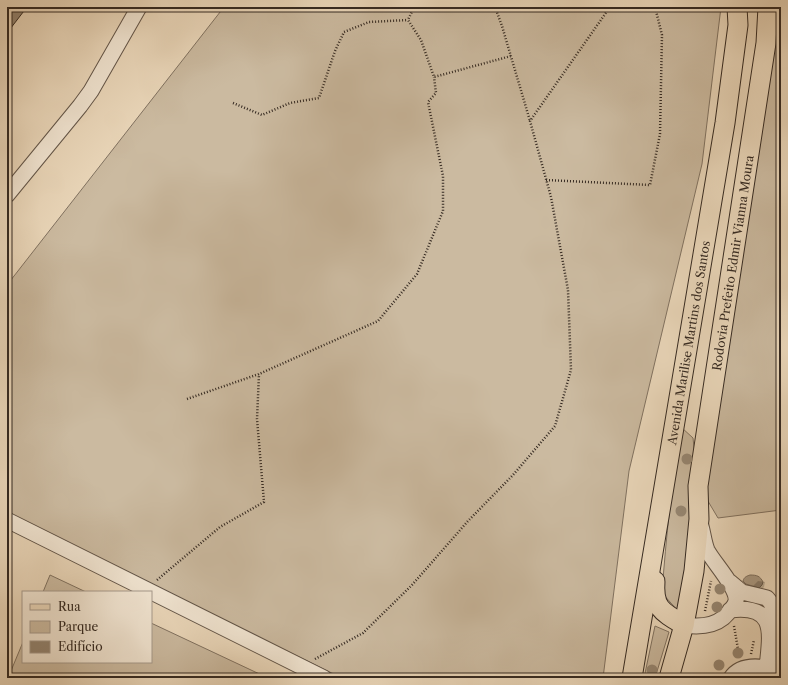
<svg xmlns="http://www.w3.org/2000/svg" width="788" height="685" font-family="'Libre Caslon Text',serif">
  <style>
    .green { fill: #cbbaa0; stroke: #807261 }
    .water { fill: #ac9c86; stroke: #7c6e5e }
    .shadow { fill: #0003 }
    .building { fill: #938471; stroke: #352a22 }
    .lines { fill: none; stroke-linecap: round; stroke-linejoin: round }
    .minor-casing { stroke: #625548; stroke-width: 17 }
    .major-casing { stroke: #352a22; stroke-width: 21 }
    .path { stroke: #352a22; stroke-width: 2.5; stroke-dasharray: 1 2; stroke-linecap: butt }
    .minor { stroke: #f1e5d2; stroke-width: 15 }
    .major { stroke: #ead7ba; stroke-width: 19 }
    .tree { fill: #978874 }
    .labels { text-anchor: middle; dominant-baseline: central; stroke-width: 3.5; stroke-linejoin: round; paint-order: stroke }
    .street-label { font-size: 12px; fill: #352a22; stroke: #f1e5d2 }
  </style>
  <rect width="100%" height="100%" fill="#ead7ba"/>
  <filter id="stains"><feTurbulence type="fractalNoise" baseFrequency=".005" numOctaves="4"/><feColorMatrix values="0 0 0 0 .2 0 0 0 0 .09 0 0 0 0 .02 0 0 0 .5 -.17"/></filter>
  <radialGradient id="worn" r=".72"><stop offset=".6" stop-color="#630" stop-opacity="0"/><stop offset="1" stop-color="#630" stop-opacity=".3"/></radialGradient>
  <path class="green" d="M224 7H721L702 164 629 471 603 678H342L7 514V285Z
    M776 7H781V510L718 518 699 486Z
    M681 427 693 438 695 457 694 529 679 612 662 593C666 537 672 482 681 427Z
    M50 575 86 592H43Z
    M151 623 268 678H8L23 642V662H151Z
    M655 626 669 632 655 678H644Z"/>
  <path class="water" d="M750 575C757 575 760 576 763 582L762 585 759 588 746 584 743 581C744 577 747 576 750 575Z"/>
  <path class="shadow" d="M758 581 765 582 764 587 761 590V603L759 606 747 608 752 587Z"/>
  <path class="building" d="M7 7H27L7 33Z"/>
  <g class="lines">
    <g class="minor-casing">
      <path id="minor" d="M7 195 80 106 91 91 139 7
        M7 520 324 678
        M730 582 742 592 767 598 771 603 778 624 780 633 779 670
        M730 610C778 604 770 635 767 668
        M684 625C698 627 712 627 723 618 727 614 735 607 736 601 738 588 713 562 707 550 704 543 703 533 701 526
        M731 678C741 663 761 666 776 670"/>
    </g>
    <g class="major-casing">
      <g id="major">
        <path d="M655 581C653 608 662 612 684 625"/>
        <path id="s1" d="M632 678 725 123 738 25 737 7"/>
        <path id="s2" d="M669 678 684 625 694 571 699 519 698 486 766 43 768 7"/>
      </g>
    </g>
    <path class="path" d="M414 7 408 20 421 40 434 77 511 56
      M495 7 502 26 530 121
      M233 103 262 115 290 103 319 98 335 51 344 32 369 22 408 20
      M546 180 650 185 660 134 662 35 655 7
      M187 399 259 374 378 321 417 274 443 211V176L428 102 436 93 434 77
      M157 580 220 527 264 502 257 419 259 374
      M705 611 711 581
      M734 626 739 655
      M751 654 754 640
      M315 659 363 633 412 585 468 521 513 475 555 426 571 370 568 290 551 197 530 121 610 7"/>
    <use href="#minor" class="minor"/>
    <use href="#major" class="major"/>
  </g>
  <g class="tree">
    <circle cx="687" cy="459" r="5.5"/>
    <circle cx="681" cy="511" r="5.5"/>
    <circle cx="720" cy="589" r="5.5"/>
    <circle cx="717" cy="607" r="5.5"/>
    <circle cx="738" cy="653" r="5.5"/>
    <circle cx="719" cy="665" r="5.5"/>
    <circle cx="652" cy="670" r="5.5"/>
  </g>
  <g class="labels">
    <g class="street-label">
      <text stroke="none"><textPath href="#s2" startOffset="421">Rodovia Prefeito Edmir Vianna Moura</textPath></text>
      <text stroke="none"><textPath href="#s1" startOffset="340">Avenida Marilise Martins dos Santos</textPath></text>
    </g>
  </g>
  <rect width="788" height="685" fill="none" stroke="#ead7ba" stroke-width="24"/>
  <rect x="8" y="8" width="772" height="669" fill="none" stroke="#352a22" stroke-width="2"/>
  <rect x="12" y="12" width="764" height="661" fill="none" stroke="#352a22"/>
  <rect x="22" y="591" width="130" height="72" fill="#f1e5d2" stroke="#a69a8c"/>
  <rect x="30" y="604" width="20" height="6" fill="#ead7ba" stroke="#a69a8c"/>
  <text x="58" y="611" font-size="12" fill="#352a22">Rua</text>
  <rect x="30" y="621" width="20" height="12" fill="#cbbaa0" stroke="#a69a8c"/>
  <text x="58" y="631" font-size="12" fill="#352a22">Parque</text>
  <rect x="30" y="641" width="20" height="12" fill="#938471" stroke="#a69a8c"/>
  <text x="58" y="651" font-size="12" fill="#352a22">Edifício</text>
  <rect width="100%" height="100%" filter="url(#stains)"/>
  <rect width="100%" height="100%" fill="url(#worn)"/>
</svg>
